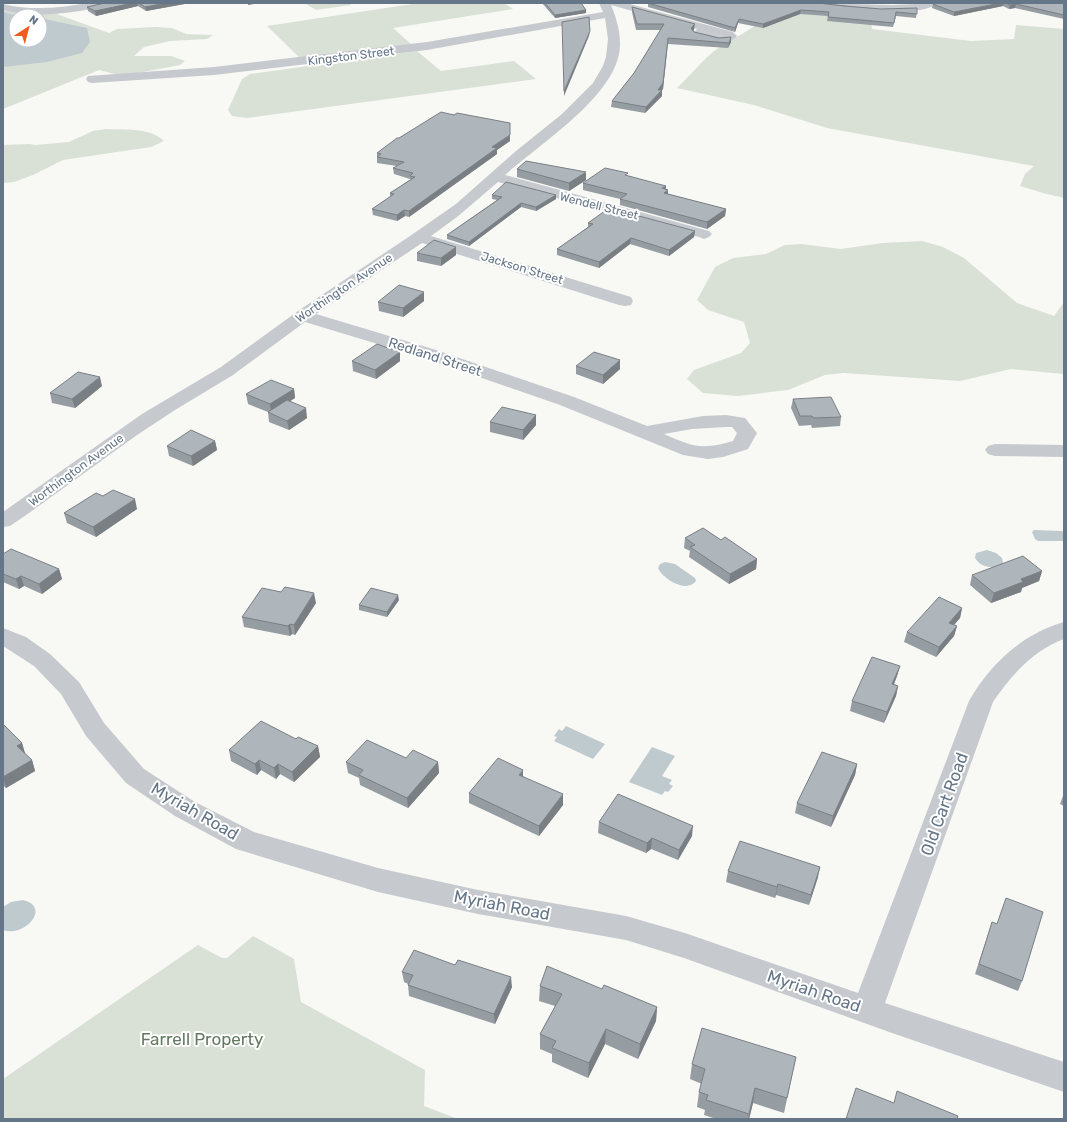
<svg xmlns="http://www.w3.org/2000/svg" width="1067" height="1122" font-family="Rubik,sans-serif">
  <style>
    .green { fill: #d9e0d6; fill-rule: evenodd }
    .water { fill: #bfcacf }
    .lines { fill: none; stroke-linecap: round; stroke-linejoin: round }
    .street { fill: #c6c9cd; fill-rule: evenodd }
    .wall { fill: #969da2 }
    .shaded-wall { fill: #7a7f84 }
    .building { fill: #aeb6bc; stroke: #7a7f84 }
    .labels { text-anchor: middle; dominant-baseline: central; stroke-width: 4; stroke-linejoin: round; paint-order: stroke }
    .far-street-label { font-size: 12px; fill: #657688; stroke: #fff }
    .street-label { font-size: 14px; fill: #657688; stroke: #fff }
    .near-street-label { font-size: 17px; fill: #657688; stroke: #fff }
    .near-park-label { font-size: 17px; fill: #647961; stroke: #fff }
  </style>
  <rect width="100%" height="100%" fill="#f8f8f5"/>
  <path class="green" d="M304 3H349L351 5 316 10Z
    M419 3H504L513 9 393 28 412 45 302 60 267 26Z
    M3 7 51 12 109 33 117 29 156 27 172 28 186 34 213 35 207 39 170 41 144 47 134 56H171L185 61 180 65 122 76 99 70 3 109ZM16 16H40V40H16Z
    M869 11 872 29 971 41 1014 39 1016 25 1064 29V198L1043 193 1020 186 1025 174 1034 166 827 128 754 105 677 88C689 77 704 58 717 49 735 37 755 28 772 14Z
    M417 51 441 71 514 61 536 79 247 118 232 116 228 110 242 79 250 74Z
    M106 129C125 130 149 127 164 141L151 147 63 160 33 175 14 182 3 183V145L30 144 35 145 69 142 93 131Z
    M922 241 943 247 964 258 1017 303 1054 316 1064 302V374L1011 369 960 381 844 373 825 375 788 390 738 396 703 393 687 379 694 370 741 353 750 343 744 322 708 310 697 300 715 267 733 258 766 254 785 245 801 244 841 249 883 243Z
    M253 936 294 959 301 1002 425 1070 424 1106 458 1119H3V1079L198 945 222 958H227Z"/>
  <path class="water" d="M3 12 16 15 26 16H16V40H40V18L87 28 90 42 82 53 47 62 3 67Z
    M1034 530 1062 531 1064 532V541H1038L1035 539 1032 532Z
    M987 550 996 553 1002 558 1003 563 1001 566C991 568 981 568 975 558L976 553Z
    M665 562 675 564 695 578 696 581C686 594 662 578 658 568L660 564Z
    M566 726 605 744 593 759 554 741 557 737 554 736 559 729 562 731Z
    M652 747 675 756 662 776 672 780 669 784 673 786 668 792 665 791 662 795 629 782Z
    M23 900C52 907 24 938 3 930V907L11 902Z"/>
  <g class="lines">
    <path class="street" d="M88 3H111L106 6C71 13 38 19 3 10V4C32 11 59 8 88 3Z
      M599 3H626L733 32 737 36C727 48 711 40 698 37L694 36 692 34 697 29 611 5C618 22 623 41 618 58 606 102 539 145 505 175L709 231 712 234 709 237 704 239 699 237 498 182 457 217 431 236 631 297 633 301 631 305 625 306 619 305 422 243 316 314 436 350 574 397 647 426 703 416 726 415 745 418 757 433 748 449 723 457 708 459 683 455 560 405 424 358 305 322 233 375 175 410 137 435 29 513 10 526 3 527V512L142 414 221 367 298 311 410 236 456 204 516 151 562 114 593 83 603 66 606 57 608 39 605 18 427 50 214 75 92 83 88 82 86 79 88 76 214 67 427 42 603 12ZM706 32 723 36H722ZM726 427H732L737 433 733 441C702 450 693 447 664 434L692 429Z
      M813 3 892 5 937 3C924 19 839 8 818 6Z
      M995 444 1064 445V457L995 456 988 454 985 450 988 446Z
      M1064 622V639C1034 650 1010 676 993 702L885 1003 1064 1062V1092L892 1033 684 958 626 940 478 914 378 892 236 849 175 816 126 783 86 736 61 694 34 666 3 646V628L26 637 50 654 79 682 104 723 144 769 195 802 254 832 378 868 478 890 626 916 685 933 858 993 969 701C990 664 1022 634 1064 622Z"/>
  </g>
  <path class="wall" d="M105 3H190L146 11 138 6 96 16 88 11 87 7Z
    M542 3H581L586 10V13L555 18Z
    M648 3H818L881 9 917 8 916 18 896 16 893 27 827 21 828 16 800 14 763 28 738 23 735 32 648 7Z
    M865 3H903L892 4Z
    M934 3H1064V19L1015 8 1009 9 1003 6 954 16 932 8 933 4Z
    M632 7 694 30 693 31 694 32 731 42 728 48 668 44 663 89 662 90V96L645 113 611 107 612 101 634 73 661 30H636L632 12Z
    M454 115 510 123V141L497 150V154L409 217 405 216 397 221 373 215 372 209 390 197V193L411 179H410L394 174 393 168 397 166 377 163V153L399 138Z
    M517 169 586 180 569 191 517 177Z
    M628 176 666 189 668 194 726 209 725 216 707 229 620 205V199L583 190V183Z
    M492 195H556V199L536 211 521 207 469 246 447 239V235L497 200 492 199Z
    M588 223 695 231 694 237 669 256 630 244 599 268 557 255V249L588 227Z
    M417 253 456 255 441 266 417 261Z
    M424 301 403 317 379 311 378 302Z
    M352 361H400L376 379 353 371Z
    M576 366 620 369 603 384 576 374Z
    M102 386 75 408 52 403 50 393Z
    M294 389 295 398 290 401 307 418 289 430 269 422 268 412 248 404 246 394Z
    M793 399 841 417 840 426 812 428 811 425 799 426 791 408Z
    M536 415V425L523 440 490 432V422Z
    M215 441 217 450 193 466 169 456 167 446Z
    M103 496 137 509 96 537 67 523 64 513Z
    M685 538 721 540 757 559 756 569 729 584 689 557 690 551 684 548Z
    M3 554 59 569 62 579 42 594 24 586 19 589 3 582Z
    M1042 571 1039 581 1022 588 1021 592 991 603 970 585 972 575Z
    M399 600 387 617 359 610V605Z
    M316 603 295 635 292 634 290 636 244 627 242 617Z
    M962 608 960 618 954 625 957 626 954 636 936 657 904 642 907 632Z
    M900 666 897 676 894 684 898 686 896 696 884 723 850 711 852 701Z
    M3 724 22 743 25 754 32 760 35 771 6 788 3 785Z
    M296 739 318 746 320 757 294 782 280 774 276 779 261 770 257 775 231 761 229 750Z
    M406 758 438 762 439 773 408 808 360 785 359 778 348 773 346 762Z
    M857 764 855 775 831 827 795 813 797 803Z
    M523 776 563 805 539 836 469 803V793Z
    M1064 793V806L1060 804Z
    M599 822 692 836 678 860 651 849 646 853 598 833Z
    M728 871 818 877 809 905 776 895 775 898 726 882Z
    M992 922 1022 981 1018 991 975 974Z
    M455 965 512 987 495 1024 409 996 408 985V984L404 982 402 972Z
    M540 986 602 989 657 1007 656 1021 638 1059 605 1044 588 1078 552 1062V1054L540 1049V1034L555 1006 539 1001Z
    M796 1057 784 1113 753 1103 749 1119H716L704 1115 705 1110 697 1107 699 1092 702 1084 690 1079 692 1064Z"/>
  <path class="shaded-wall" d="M133 3H138V6L96 16 95 11Z
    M166 3H190L146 11 145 7Z
    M248 3H262L248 5Z
    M1001 3H1004L1003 6 954 16V12Z
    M1016 4 1015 8 1009 9 1010 5Z
    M586 10V13L555 18V15Z
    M801 10 800 14 763 28V24Z
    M739 19 738 23 735 32V28Z
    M695 24 694 30 690 34 691 28Z
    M590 31 589 36 564 96V91Z
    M731 37V42L728 48 729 43Z
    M668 38 663 89 660 93 662 90V96L645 113 646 107 658 90Z
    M510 135V141L497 150V154L409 217V211L492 147Z
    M586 172V180L569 191V183Z
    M666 186V192L668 190V196L664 199 662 188Z
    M556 195V199L536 211V207Z
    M521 203V207L469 246V242Z
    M726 209 725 216 707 229V222Z
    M404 210 405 216 397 221V215Z
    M695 231 694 237 669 256V250Z
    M631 238 630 244 599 268V262Z
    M456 247V255L441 266V258Z
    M424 292V301L403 317V308Z
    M400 352V361L376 379 375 370Z
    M620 360V369L603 384V375Z
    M100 377 102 386 75 408 72 399Z
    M294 389 295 398 271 413 270 404Z
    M306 408 307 418 289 430 287 421Z
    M536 415V425L523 440V430Z
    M215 441 217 450 193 466 191 456Z
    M135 499 137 509 96 537 93 527Z
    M757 559 756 569 729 584 730 574Z
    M59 569 62 579 42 594 39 584Z
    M1042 571 1039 581 1022 588 1021 592 991 603 994 593 1021 579Z
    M21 576 24 586 19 589 16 579Z
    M314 593 316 603 295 635 294 625Z
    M398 595 399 600 387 617V612Z
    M962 608 960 618 947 633 949 623Z
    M290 624 292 634 290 636 288 626Z
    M957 626 954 636 936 657 939 647Z
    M900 666 897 676 890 694 892 684Z
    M898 686 896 696 884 723 887 712Z
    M22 743 25 753 21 756 17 746Z
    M318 746 320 757 294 782 292 772Z
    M32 760 35 771 6 788 3 777Z
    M259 760 261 770 257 775 255 764Z
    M438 762 439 773 408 808 407 798Z
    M278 764 280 774 276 779 274 768Z
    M857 764 855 775 831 827 833 816Z
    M523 770V780L519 775Z
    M563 794V805L539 836V826Z
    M693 826 692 836 678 860 679 850Z
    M652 838 651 849 646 853 647 843Z
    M820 867 818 877 809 905 811 895Z
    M778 884 776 895 775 898 777 887Z
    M511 977 512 987 495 1024 494 1014Z
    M657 1007 656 1021 638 1059 640 1044Z
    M606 1029 605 1044 588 1078 589 1063Z
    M755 1088 753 1103 749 1119H748Z"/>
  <path class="building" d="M105 3H133L95 11 87 7Z
    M139 3H166L145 7Z
    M545 3H581L586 10 555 15Z
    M648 3H818L844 6 881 9 917 8V14L896 12 894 23 828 17 829 12 801 10 763 24 739 19 735 28Z
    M934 3H1001L954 12 933 4Z
    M1006 3H1064V15L1016 4 1010 5Z
    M632 7 695 24 691 28 694 32 719 38 731 37 729 43 668 38 663 83 658 90H662L646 107 612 101 634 73 664 24H637Z
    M589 17 590 31 564 91 562 22Z
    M441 112 454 115 457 113 510 123V135L492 147 497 148 409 211 404 210 397 215 372 209 394 194 390 193 415 177 410 176 413 173 393 168 404 162 377 157 381 154 377 153 397 138H399Z
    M526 161 586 172 569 183 517 169Z
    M605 168 628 173 625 175 666 186 662 188 668 190 664 193 726 209 707 222 620 199 627 194 583 183Z
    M506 182 556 195 536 207 521 203 469 242 447 235 502 197 492 195Z
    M609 208 695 231 669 250 631 238 599 262 557 249 593 224 588 223Z
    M434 240 456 247 441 258 417 253Z
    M399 285 424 292 403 308 378 302Z
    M377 344 400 352 375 370 352 361Z
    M594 352 620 360 603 375 576 366Z
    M78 372 100 377 72 399 50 393Z
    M271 380 294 389 270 404 246 394Z
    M831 397 841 417 814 418 812 416H800L793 399Z
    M287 400 306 408 287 421 268 412Z
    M502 407 536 415 523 430 490 422Z
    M191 430 215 441 191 456 167 446Z
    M113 490 135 499 93 527 64 513 96 493 103 496Z
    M703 528 721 540 725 537 757 559 730 574 690 547 695 545 685 538Z
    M11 549 59 569 39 584 21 576 16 579 3 574V554Z
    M1023 556 1042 571 1021 579 1023 582 994 593 972 575Z
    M285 587 314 593 294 625 290 624 288 626 242 617 262 588 281 592Z
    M371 588 398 595 387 612 359 605Z
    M939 597 962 608 949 623 957 626 939 647 907 632Z
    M872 657 900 666 892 684 898 686 887 712 852 701Z
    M261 721 296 739 298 737 318 746 292 772 278 764 274 768 259 760 255 764 229 750Z
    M3 724 22 743 17 746 32 760 3 777Z
    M367 740 406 758 413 750 438 762 407 798 359 775 363 770 346 762Z
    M822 752 857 764 833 816 797 803Z
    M498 758 523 770 519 775 563 794 539 826 469 793Z
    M618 794 693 826 679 850 652 838 647 843 599 822Z
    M740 841 820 867 811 895 778 884 777 887 728 871Z
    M1006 898 1043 912 1022 981 979 964 992 922 997 924Z
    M414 950 455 965 458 960 511 977 494 1014 408 985 413 975 402 972Z
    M547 966 602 989 604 985 657 1007 640 1044 606 1029 589 1063 552 1048 556 1041 540 1034 562 994 540 986Z
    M702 1028 796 1057 787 1098 755 1088 749 1114 706 1100 708 1095 699 1092 705 1069 692 1064Z
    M856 1088 894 1103 897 1091 958 1116 957 1119H846Z"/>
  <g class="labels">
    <g class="far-street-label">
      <text transform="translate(351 56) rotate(-7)">Kingston Street</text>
      <text transform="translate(599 206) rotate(14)">Wendell Street</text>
      <text transform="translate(522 268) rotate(17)">Jackson Street</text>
      <text transform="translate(344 288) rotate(-34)">Worthington Avenue</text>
      <text transform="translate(76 470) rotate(-36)">Worthington Avenue</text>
    </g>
    <g class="street-label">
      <text transform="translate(435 357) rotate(18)">Redland Street</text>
    </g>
    <g class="near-street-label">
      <text transform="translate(944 804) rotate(-70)">Old Cart Road</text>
      <text transform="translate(195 811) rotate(30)">Myriah Road</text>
      <text transform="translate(502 905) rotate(11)">Myriah Road</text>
      <text transform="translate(814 991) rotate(19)">Myriah Road</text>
    </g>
    <g class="near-park-label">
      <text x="202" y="1039">Farrell Property</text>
    </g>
  </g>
  <rect width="1067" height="1122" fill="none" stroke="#657688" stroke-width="8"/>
  <g transform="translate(28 28) rotate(36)"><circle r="19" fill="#ffffff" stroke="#c1c8cf"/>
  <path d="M0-3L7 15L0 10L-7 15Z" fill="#ed5c20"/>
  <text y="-6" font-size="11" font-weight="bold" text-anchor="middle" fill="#657688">N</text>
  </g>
</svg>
